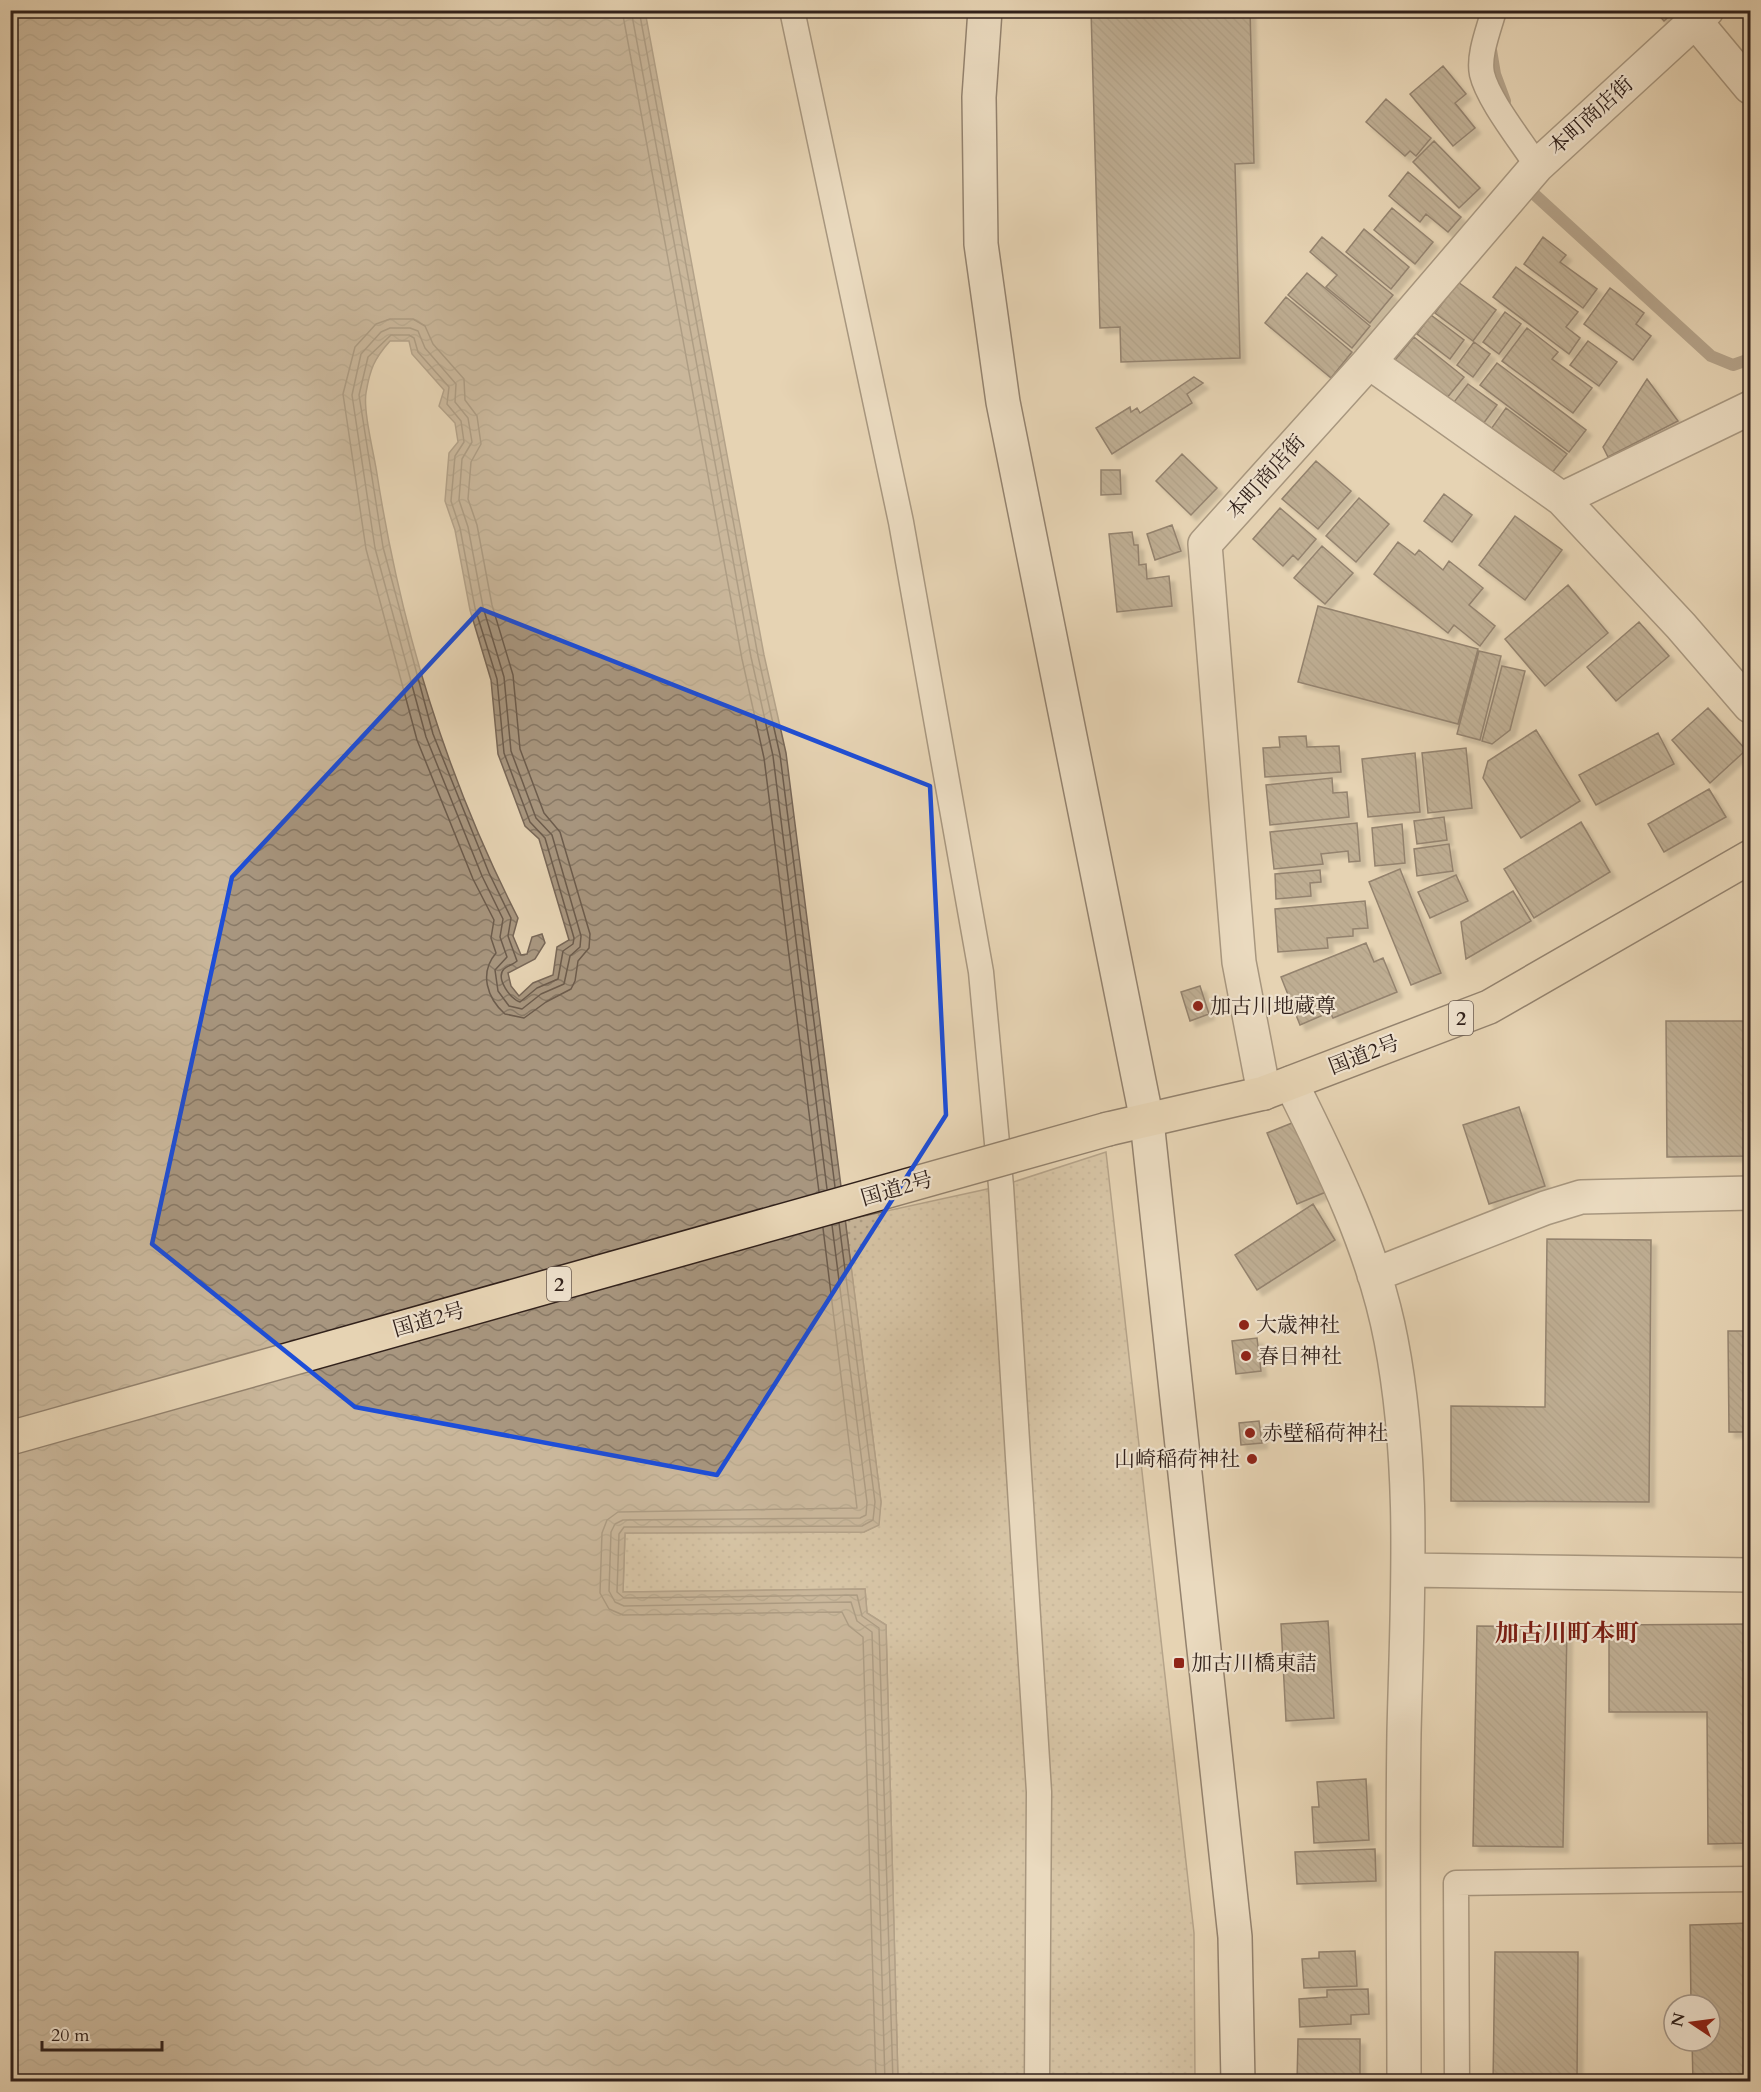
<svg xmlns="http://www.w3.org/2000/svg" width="1761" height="2092" font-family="Cardo,'Noto Serif JP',serif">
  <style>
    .green { fill: url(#green-dots); stroke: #7c6b5a; stroke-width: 1.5 }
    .water { fill: url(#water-waves); stroke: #786757; stroke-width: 1.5; fill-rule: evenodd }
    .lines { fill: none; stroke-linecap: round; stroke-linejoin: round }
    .shore { stroke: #6c5c4d; stroke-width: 1.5 }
    .stream { stroke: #786757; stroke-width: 12 }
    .building { fill: url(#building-back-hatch); stroke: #31211b; stroke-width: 1.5; filter: url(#shadow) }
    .lane-casing { stroke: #5e4e41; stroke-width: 27 }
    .street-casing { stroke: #5e4e41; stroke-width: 36 }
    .secondary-casing { stroke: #31211b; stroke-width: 36 }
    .highway-casing { stroke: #31211b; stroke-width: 36 }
    .lane { stroke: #efe2ce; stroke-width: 24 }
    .street { stroke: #efe2ce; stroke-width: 33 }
    .secondary { stroke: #efe2ce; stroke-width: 33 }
    .highway { stroke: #e6d3b3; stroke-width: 33 }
    .highway-bridge-casing { stroke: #31211b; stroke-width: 36; stroke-linecap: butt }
    .highway-bridge { stroke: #e6d3b3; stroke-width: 33 }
    .marked { fill: none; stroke: #1d4ed8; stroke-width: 4.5; stroke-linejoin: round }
    .poi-dot { fill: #8f2418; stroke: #efe2ce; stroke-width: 2 }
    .labels { text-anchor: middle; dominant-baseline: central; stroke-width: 4.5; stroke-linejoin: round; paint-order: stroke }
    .shield { fill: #efe2ce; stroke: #6a5b51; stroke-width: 1.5 }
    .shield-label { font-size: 20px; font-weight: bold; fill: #31211b }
    .street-label { font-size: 21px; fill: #31211b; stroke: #efe2ce }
    .poi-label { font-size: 21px; fill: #31211b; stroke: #efe2ce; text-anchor: start }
    .quarter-label { font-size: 24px; font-weight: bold; fill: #7a1f14; stroke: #efe2ce }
  </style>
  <defs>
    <pattern id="green-dots" width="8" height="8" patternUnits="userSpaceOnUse" patternTransform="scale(1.5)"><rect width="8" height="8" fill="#c7b599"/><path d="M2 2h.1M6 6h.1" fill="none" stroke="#ab9b83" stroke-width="1.8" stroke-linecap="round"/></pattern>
    <pattern id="water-waves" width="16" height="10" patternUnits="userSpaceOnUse" patternTransform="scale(1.5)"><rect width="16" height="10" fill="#a8967f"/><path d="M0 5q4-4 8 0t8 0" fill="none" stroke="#897a67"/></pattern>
    <pattern id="building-back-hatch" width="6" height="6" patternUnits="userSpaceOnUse" patternTransform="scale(1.5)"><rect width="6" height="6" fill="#8f7e6a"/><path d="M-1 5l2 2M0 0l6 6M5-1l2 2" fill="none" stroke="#756756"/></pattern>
    <filter id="shadow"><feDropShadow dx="5.5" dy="5.5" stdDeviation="1.5" flood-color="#0004"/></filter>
  </defs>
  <rect width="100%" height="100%" fill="#e6d3b3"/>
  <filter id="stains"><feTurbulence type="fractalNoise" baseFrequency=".00333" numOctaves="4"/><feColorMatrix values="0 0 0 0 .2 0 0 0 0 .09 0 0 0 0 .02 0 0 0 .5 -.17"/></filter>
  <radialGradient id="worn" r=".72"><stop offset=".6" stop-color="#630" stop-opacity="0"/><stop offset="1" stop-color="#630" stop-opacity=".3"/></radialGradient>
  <path class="green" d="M1106 1152 1194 1933 1195 2081H898L886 1625 867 1613 865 1589 623 1592 625 1533 864 1532 878 1525 881 1502 845 1220 1001 1186Z"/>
  <path class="water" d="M11 11H645L764 655 786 753 881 1502 879 1525 864 1532 625 1533 623 1592 865 1589 867 1613 886 1625 898 2081 11 2082ZM390 341H409L412 354 444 390 439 406 455 423 458 442 449 453 445 501 455 530 470 610 491 680 498 754 525 826 539 839 569 940 557 947 553 975 533 983 519 996 511 986 508 973 535 959 545 943 542 934 532 937 527 954 521 955 513 936 518 918C447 779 401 628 377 474 374 454 363 411 366 393 370 369 374 359 390 341Z"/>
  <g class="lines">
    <path class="shore" d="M622 10 742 659 764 758 819 1192
      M631 10 751 657 773 756 827 1189
      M639 10 758 656 780 755 835 1187
      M390 319H413L425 326 433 344 464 379 465 400 477 416 481 444 471 462 468 499 477 525 492 605 513 675 520 749 544 813 560 832 590 934 589 948 578 961 575 981 571 989 546 1002 524 1018 505 1014C487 998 479 973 496 953L491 938 494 920 473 879 417 740 366 549 343 394 355 347 376 324Z
      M390 328H410L418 331 425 348 456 384 455 402 468 418 472 442 462 459 459 500 468 527 483 607 504 677 511 751 536 818 552 835 581 936 580 947 570 956 564 984 541 994 522 1009 509 1006 498 991 495 970 507 957 500 937 503 919 482 876 426 737 375 548 352 395 361 354 381 332Z
      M391 335H409L414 338 418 352 449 387 447 404 461 421 464 442 455 456 451 501 460 528 475 608 497 679 504 753 530 822 545 838 574 938 573 944 563 951 558 979 537 988 520 1002C511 1000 495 978 504 969 507 966 514 964 517 961L508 936 511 918 489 873 433 734 383 547 359 395 368 357Z
      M839 1223 875 1502 873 1520 862 1526 624 1527 619 1534 617 1592 624 1598 857 1595 862 1616 879 1628 893 2082
      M832 1225 867 1502 866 1515 860 1518 623 1520 615 1524 611 1532 609 1591 615 1602 624 1606 851 1602 857 1621 872 1632 885 2082
      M823 1228 857 1508 618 1512 607 1520 602 1533 600 1593 609 1609 623 1615 842 1612 849 1626 863 1637 876 2082"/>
    <path class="stream" d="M1491 50 1495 74 1505 101
      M1534 194 1711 356 1733 365 1750 359"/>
  </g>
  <path class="building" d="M1091 10H1250L1254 163 1235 164 1240 358 1121 362 1120 327 1100 328Z
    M1654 10H1676L1664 21Z
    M1443 66 1466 94 1455 103 1475 128 1453 146 1410 94Z
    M1386 99 1431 138 1416 156 1410 151 1405 156 1366 122Z
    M1434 141 1480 188 1459 208 1413 162Z
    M1408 172 1461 217 1448 232 1426 214 1420 222 1389 196Z
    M1392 208 1433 242 1415 264 1374 230Z
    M1364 229 1409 267 1391 289 1346 252Z
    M1322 237 1393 295 1370 323 1326 287 1337 275 1310 252Z
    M1543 237 1566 255 1560 262 1597 289 1583 308 1524 264Z
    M1516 267 1578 312 1566 327 1580 338 1569 354 1493 297Z
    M1307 273 1370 326 1352 348 1288 295Z
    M1458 282 1496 310 1473 341 1435 313Z
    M1610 288 1644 313 1636 324 1651 336 1633 360 1584 324Z
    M1286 297 1352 352 1331 378 1265 323Z
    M1505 312 1521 324 1499 354 1483 342Z
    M1431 315 1464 340 1450 359 1417 334Z
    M1527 328 1558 352 1552 359 1592 388 1573 413 1502 361Z
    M1414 337 1464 377 1446 399 1395 360Z
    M1588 341 1617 362 1599 386 1570 365Z
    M1474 342 1490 354 1473 377 1457 365Z
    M1497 363 1586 430 1569 452 1480 385Z
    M1194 377 1203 383 1187 394 1192 403 1112 454 1096 428 1130 407 1131 412 1137 408 1140 413Z
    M1647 379 1678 421 1608 457 1603 447Z
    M1468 384 1497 405 1483 424 1454 402Z
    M1506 408 1567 454 1551 474 1491 429Z
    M1182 454 1217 488 1191 515 1156 481Z
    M1316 461 1351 491 1318 529 1282 499Z
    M1101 470H1120L1121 494 1101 495Z
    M1444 494 1472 515 1452 542 1424 521Z
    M1359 498 1389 524 1356 562 1326 536Z
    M1280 508 1316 539 1298 560 1293 555 1283 566 1253 539Z
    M1515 516 1562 550 1525 600 1479 565Z
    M1172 525 1181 551 1155 560 1147 534Z
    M1132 532 1134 545H1138L1139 565 1146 564 1147 579 1169 576 1172 606 1117 612 1109 534Z
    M1398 542 1415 555 1419 550 1443 570 1449 561 1483 588 1469 605 1495 626 1480 646 1454 625 1448 633 1374 574Z
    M1322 546 1353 573 1325 604 1294 578Z
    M1568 585 1608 633 1545 686 1505 639Z
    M1318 606 1478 649 1458 724 1298 682Z
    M1639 622 1669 656 1616 701 1587 667Z
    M1479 651 1501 656 1480 740 1457 734Z
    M1502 666 1525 671 1510 730 1492 744 1482 741Z
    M1708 708 1746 750 1710 783 1672 740Z
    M1536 730 1580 801 1521 838 1483 778 1488 761Z
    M1658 733 1674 764 1596 805 1579 775Z
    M1306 736 1307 747 1339 746 1341 772 1265 777 1263 748 1280 747 1279 737Z
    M1466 748 1472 808 1428 813 1422 753Z
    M1415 753 1420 812 1368 817 1362 759Z
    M1332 778 1333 793 1347 792 1349 817 1270 825 1266 785Z
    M1709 789 1726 817 1664 852 1648 824Z
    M1444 817 1447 840 1417 844 1414 821Z
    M1581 822 1610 872 1534 918 1504 869Z
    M1357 823 1360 861 1349 862 1348 851 1321 854 1323 864 1274 869 1270 832Z
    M1402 824 1405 863 1375 866 1372 828Z
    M1449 844 1453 871 1417 876 1414 849Z
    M1400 869 1441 973 1411 985 1369 882Z
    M1320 870 1321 882 1310 883 1311 896 1276 899 1275 874Z
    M1456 875 1468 901 1430 918 1418 892Z
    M1513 891 1531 921 1466 959 1461 922Z
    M1365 901 1368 928 1353 929V936L1327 938 1328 948 1278 952 1275 909Z
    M1366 943 1374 962 1383 958 1397 992 1333 1018 1330 1012 1300 1025 1281 977Z
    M1200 986 1209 1014 1190 1021 1181 992Z
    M1666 1021H1750V1156L1667 1157Z
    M1519 1107 1545 1186 1489 1204 1463 1125Z
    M1297 1121 1326 1192 1297 1204 1267 1133Z
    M1313 1204 1335 1240 1257 1290 1235 1255Z
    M1547 1239 1651 1240 1649 1502 1451 1501V1406L1545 1407Z
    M1728 1331H1750V1432H1729Z
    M1257 1338 1261 1371 1236 1374 1232 1341Z
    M1259 1421 1262 1443 1241 1445 1239 1423Z
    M1328 1621 1334 1718 1286 1721 1281 1624Z
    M1750 1624V1843L1708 1844 1707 1712H1609V1625Z
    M1477 1626 1567 1627 1563 1847 1473 1846Z
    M1366 1779 1369 1840 1314 1843 1312 1807H1319L1317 1782Z
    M1375 1849 1376 1881 1297 1884 1295 1852Z
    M1750 1923V2082H1693L1692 2041H1710V2005H1691L1690 1925Z
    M1355 1951 1357 1986 1304 1988 1302 1959 1319 1958V1952Z
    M1495 1952H1578L1577 2082H1493Z
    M1368 1989 1369 2014 1351 2015V2024L1300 2027 1299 1999 1327 1997V1990Z
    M1298 2039H1360V2082H1297Z"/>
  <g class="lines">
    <g class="lane-casing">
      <path id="lane" d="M792 10 901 522 981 972 1001 1186 1039 1792 1037 2082
        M1494 10C1489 29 1478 55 1482 74 1488 100 1522 142 1537 166
        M1457 2082 1456 1883 1750 1879"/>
    </g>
    <g class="street-casing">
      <path id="street" d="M1695 21 1750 87
        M1369 362 1562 499 1681 626 1750 706
        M1562 499 1750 408
        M1291 1083C1332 1165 1374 1250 1391 1340 1416 1469 1407 1603 1404 1733 1402 1849 1404 1965 1404 2082
        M1264 1093 1239 962 1205 544 1369 362 1537 166 1707 10
        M1374 1275 1545 1208 1581 1197 1750 1193
        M1408 1570 1750 1575"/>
    </g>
    <g class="secondary-casing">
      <path id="secondary" d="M985 10 979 97 981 244 1003 402 1147 1121 1235 1937 1238 2082"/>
    </g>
    <g class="highway-casing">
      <path id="highway" d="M1108 1129 1264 1093 1489 1007 1750 857"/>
    </g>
    <use href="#lane" class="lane"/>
    <use href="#street" class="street"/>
    <use href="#secondary" class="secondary"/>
    <use href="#highway" class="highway"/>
    <g class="highway-bridge-casing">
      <path id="highway-bridge" d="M10 1438 1108 1129"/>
    </g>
    <use href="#highway-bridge" class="highway-bridge"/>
  </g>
  <path d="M0 0H1761V2092H0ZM481 609 930 786 946 1115 717 1475 355 1407 152 1244 232 877Z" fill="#e6d3b3" fill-opacity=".55" fill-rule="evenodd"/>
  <path class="marked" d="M481 609 930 786 946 1115 717 1475 355 1407 152 1244 232 877Z"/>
  <g class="poi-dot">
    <circle cx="1198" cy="1006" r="6"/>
    <circle cx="1244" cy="1325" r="6"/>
    <circle cx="1246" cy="1356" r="6"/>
    <circle cx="1250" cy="1433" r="6"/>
    <circle cx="1252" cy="1459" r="6"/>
    <rect x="1173" y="1657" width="12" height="12" rx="3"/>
  </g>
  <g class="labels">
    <g class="shield">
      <rect x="1449" y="1001" width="24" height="34" rx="4.5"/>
      <rect x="547" y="1267" width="24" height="34" rx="4.5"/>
    </g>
    <g class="shield-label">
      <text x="1461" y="1018">2</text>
      <text x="559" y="1284">2</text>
    </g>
    <g class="street-label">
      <text transform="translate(1591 116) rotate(-42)">本町商店街</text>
      <text transform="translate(1266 477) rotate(-48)">本町商店街</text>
      <text transform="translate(1364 1055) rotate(-21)">国道2号</text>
      <text transform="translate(897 1189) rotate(-16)">国道2号</text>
      <text transform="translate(429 1320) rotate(-16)">国道2号</text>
    </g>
    <g class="poi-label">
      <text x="1210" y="1006">加古川地蔵尊</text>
      <text x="1256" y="1325">大歳神社</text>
      <text x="1258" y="1356">春日神社</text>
      <text x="1262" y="1433">赤壁稲荷神社</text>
      <text x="1240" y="1459" text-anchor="end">山崎稲荷神社</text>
      <text x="1191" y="1663">加古川橋東詰</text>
    </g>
    <g class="quarter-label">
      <text x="1567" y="1633">加古川町本町</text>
    </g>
  </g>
  <rect width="1761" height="2092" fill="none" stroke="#e6d3b3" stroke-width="36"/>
  <rect x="12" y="12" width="1737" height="2068" fill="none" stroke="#31211b" stroke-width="3"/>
  <rect x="18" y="18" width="1725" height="2056" fill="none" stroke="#31211b" stroke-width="1.5"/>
  <g transform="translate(1692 2023) rotate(283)"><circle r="28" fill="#efe2ce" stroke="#a39586" stroke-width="1.5"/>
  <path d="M0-4.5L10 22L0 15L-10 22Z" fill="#8f2418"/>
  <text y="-9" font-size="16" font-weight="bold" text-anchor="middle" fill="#31211b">N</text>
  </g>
  <path d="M42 2041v9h120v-9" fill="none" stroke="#31211b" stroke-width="3"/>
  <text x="51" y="2041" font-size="18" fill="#31211b" stroke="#efe2ce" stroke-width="4.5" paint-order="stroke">20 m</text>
  <rect width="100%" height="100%" filter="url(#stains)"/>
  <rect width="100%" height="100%" fill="url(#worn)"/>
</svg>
